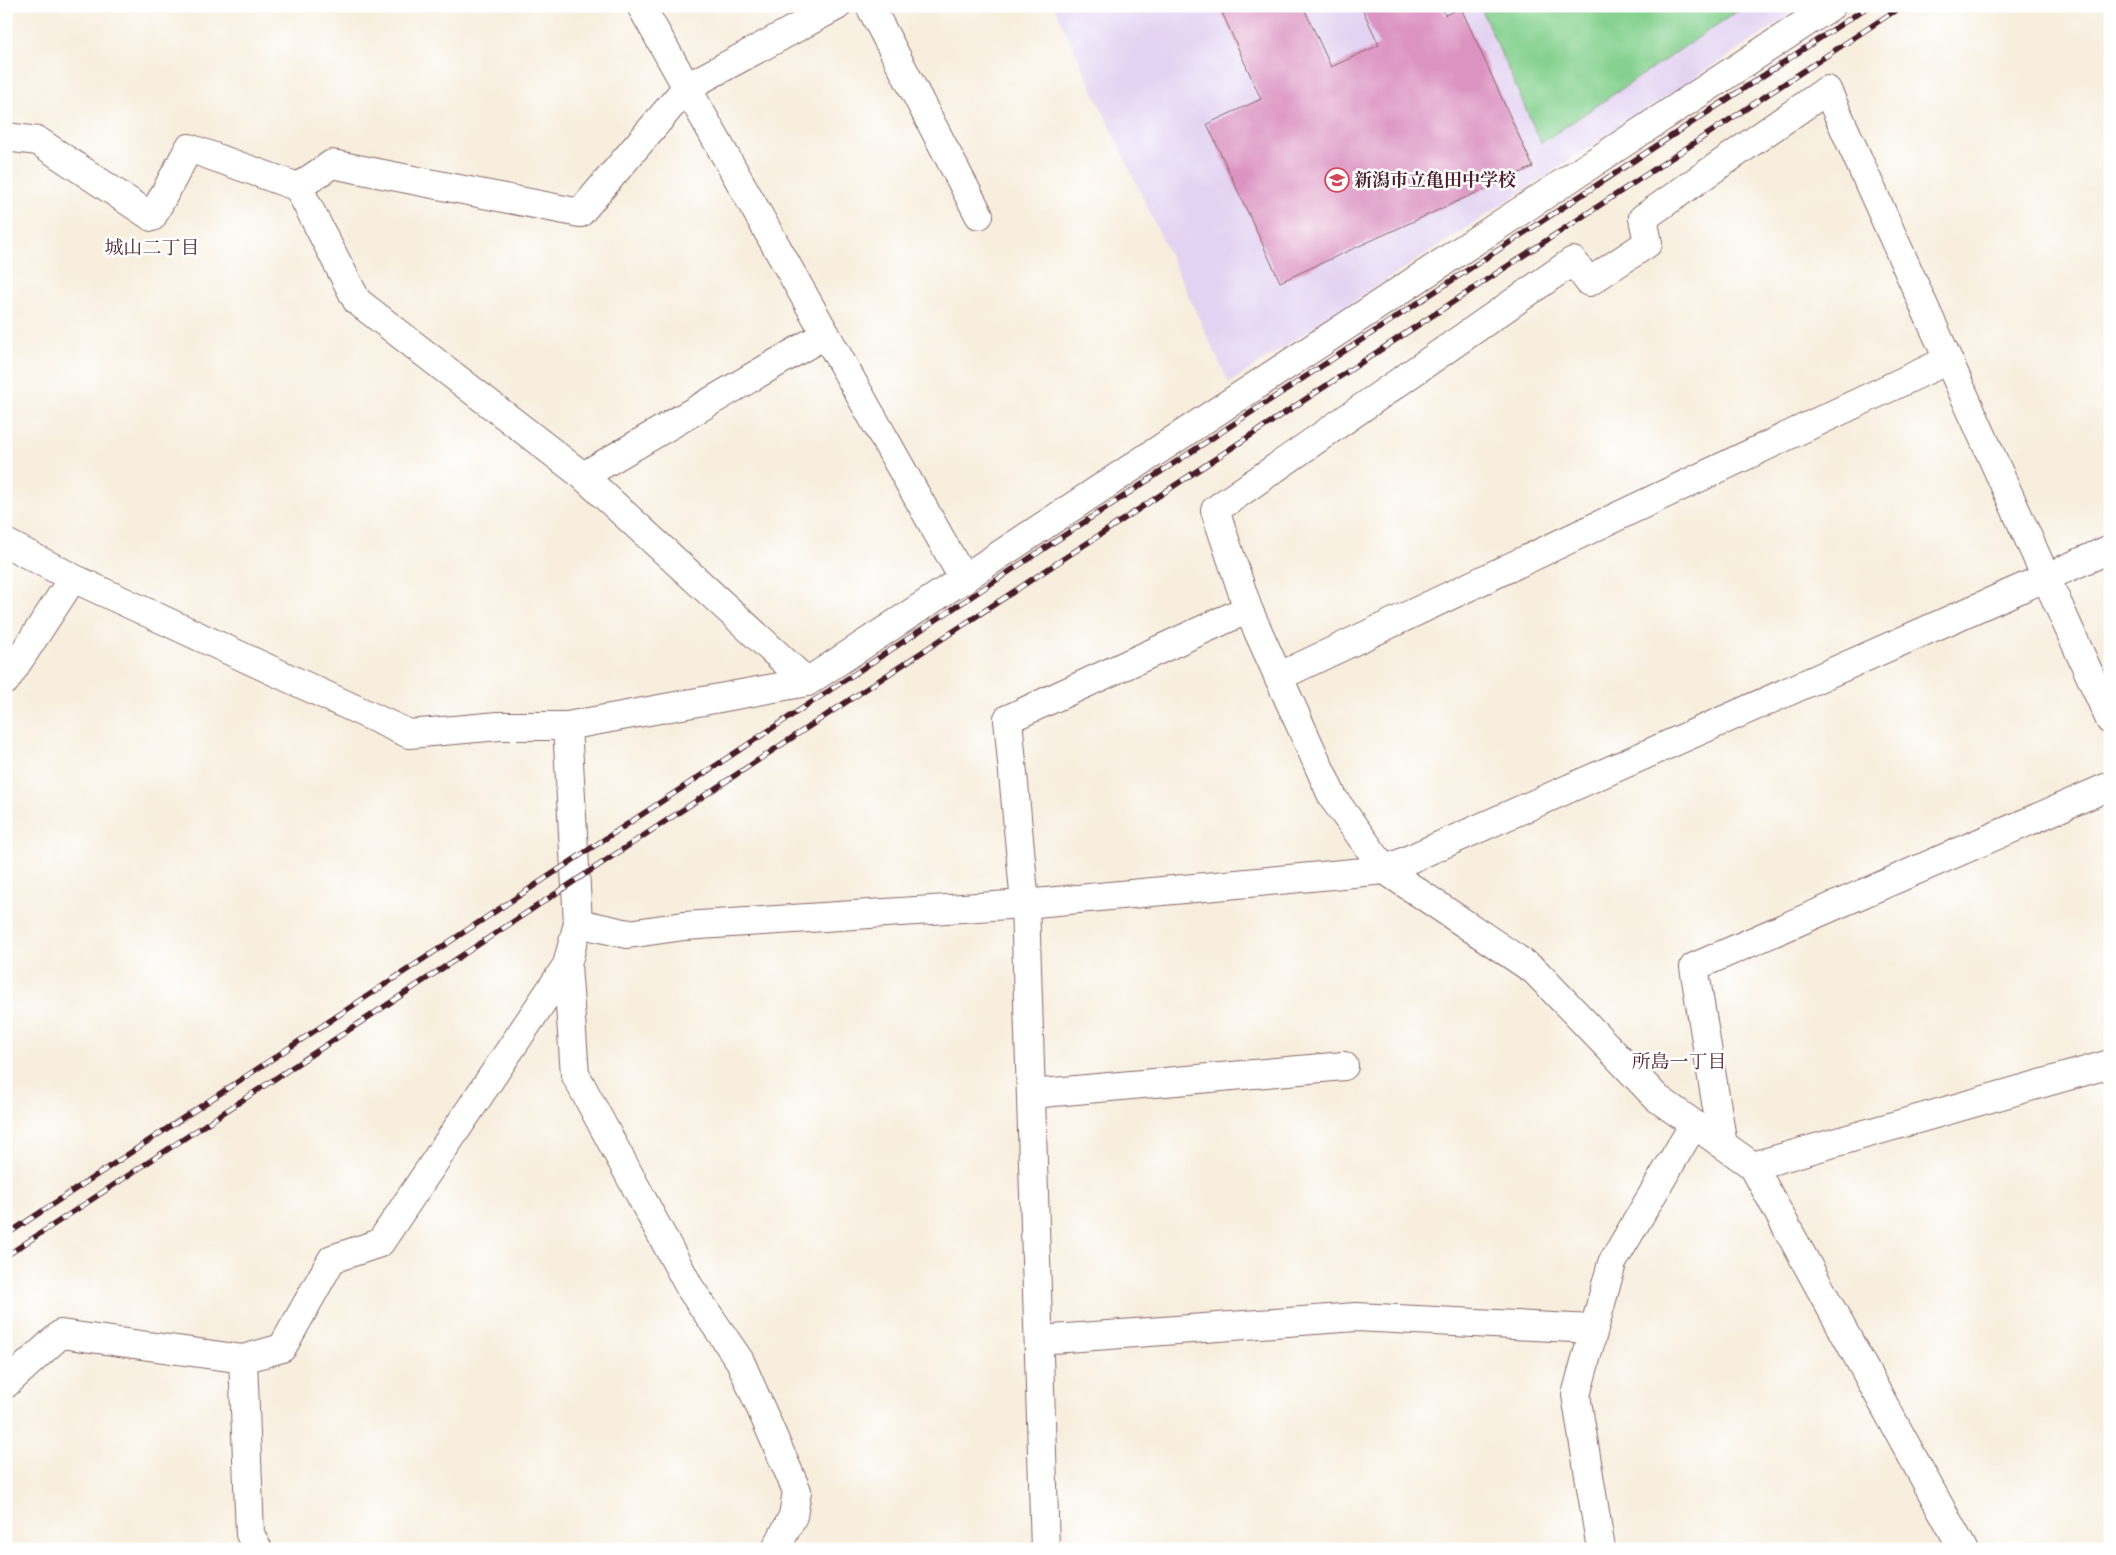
<svg xmlns="http://www.w3.org/2000/svg" width="2116" height="1555" font-family="'IM FELL Great Primer','Noto Serif JP',serif">
  <style>
    .built { fill: #e3d3f2 }
    .green { fill: #85d18f; stroke: #68785d }
    .building { fill: #dc93c1 }
    .lines { fill: none; stroke-linecap: round; stroke-linejoin: round }
    .minor-casing { stroke: #876769; stroke-width: 30 }
    .tertiary-casing { stroke: #876769; stroke-width: 30 }
    .minor { stroke: #fff; stroke-width: 28 }
    .tertiary { stroke: #fff; stroke-width: 28 }
    .rail-casing { stroke: #4a1f2b; stroke-width: 5.5 }
    .rail { stroke: #fff; stroke-width: 4; stroke-dasharray: 11; stroke-linecap: butt }
    .labels { text-anchor: middle; dominant-baseline: central; stroke-width: 5; stroke-linejoin: round; paint-order: stroke }
    .poi-label { font-size: 18px; font-weight: bold; fill: #4a1f2b; stroke: #fff; text-anchor: start }
    .neighbourhood-label { font-size: 19px; fill: #4a1f2b; stroke: #fff }
  </style>
  <rect width="100%" height="100%" fill="#fff"/>
  <filter id="ink" filterUnits="userSpaceOnUse"><feTurbulence type="fractalNoise" baseFrequency=".02" numOctaves="2"/><feDisplacementMap in="SourceGraphic" scale="10" xChannelSelector="R" yChannelSelector="G"/><feConvolveMatrix kernelMatrix="1 2 1 2 8 2 1 2 1" color-interpolation-filters="sRGB"/></filter>
  <filter id="wash" filterUnits="userSpaceOnUse"><feTurbulence type="fractalNoise" baseFrequency=".0096" numOctaves="4" result="noise"/><feDisplacementMap in="SourceGraphic" scale="20" xChannelSelector="R" yChannelSelector="G"/><feGaussianBlur stdDeviation="1.12" result="paint"/><feColorMatrix in="noise" values="0 0 0 0 0 0 0 0 0 0 0 0 0 0 0 0 0 1.4 0 .05"/><feComposite in="paint" operator="in"/></filter>
  <g filter="url(#wash)">
    <rect width="100%" height="100%" fill="#f7eedd"/>
    <path class="built" d="M1054 6H1805L1229 383Z"/>
    <path class="green" d="M1480 6H1745L1541 143Z"/>
    <g id="blocks">
      <path class="building" d="M1219 6H1303L1331 67 1379 45 1361 6H1441L1445 15 1461 8 1533 167 1280 282 1207 124 1261 99Z"/>
    </g>
  </g>
  <g filter="url(#ink)">
    <use href="#blocks" fill-opacity="0" stroke="#876769" stroke-width="1"/>
    <g class="lines">
      <g class="minor-casing">
        <path id="minor" d="M641 6 964 580
          M870 6 979 215
          M6 137 38 141 152 217 189 148 298 187 357 301 583 476 807 682
          M298 187 332 164 580 213 687 87 837 6
          M583 476 826 334
          M6 543 73 578 409 734 499 726H567L807 682 1831 6
          M1248 609 1215 510 1573 261 1589 282 1648 243 1643 218 1827 90 2110 720
          M1278 677 1948 360
          M6 680 73 578
          M1008 719 1248 609 1333 798 1385 870 1535 971 1657 1098 1753 1166 1963 1549
          M567 726 578 923 567 965 575 1074 690 1288 740 1361 797 1491 793 1516 776 1549
          M578 923 628 934 684 926 1025 904 1385 870 2110 549
          M1031 1094 1344 1066
          M1723 1145 1694 967 2110 786
          M1753 1166 2110 1064
          M1039 1340 1356 1317 1594 1329
          M243 1359 250 1534 258 1549
          M6 1384 61 1334 243 1359 282 1348 332 1259 380 1243 567 965
          M1601 1549 1576 1395 1612 1263 1694 1124"/>
      </g>
      <g class="tertiary-casing">
        <path id="tertiary" d="M1008 719 1025 904 1045 1549"/>
      </g>
      <use href="#minor" class="minor"/>
      <use href="#tertiary" class="tertiary"/>
      <g class="rail-casing">
        <path id="rail" d="M6 1235 1007 573 1869 6
          M6 1256 1902 6"/>
      </g>
      <use href="#rail" class="rail"/>
    </g>
  </g>
  <defs>
    <g id="school-ring" transform="scale(1.25)"><circle r="9.5" fill="#fff" stroke="#d1495b" stroke-width="1.5"/><path d="M0-5L7-2L0 1L-7-2ZM-4 1L0 2.5L4 1V4Q0 6-4 4Z" fill="#d1495b"/></g>
  </defs>
  <g fill-rule="evenodd">
    <use href="#school-ring" x="1337" y="180"/>
  </g>
  <g class="labels">
    <g class="poi-label">
      <text x="1354" y="180">新潟市立亀田中学校</text>
    </g>
    <g class="neighbourhood-label">
      <text x="152" y="247">城山二丁目</text>
      <text x="1679" y="1061">所島一丁目</text>
    </g>
  </g>
  <rect width="2116" height="1555" fill="none" stroke="#fff" stroke-width="25"/>
</svg>
